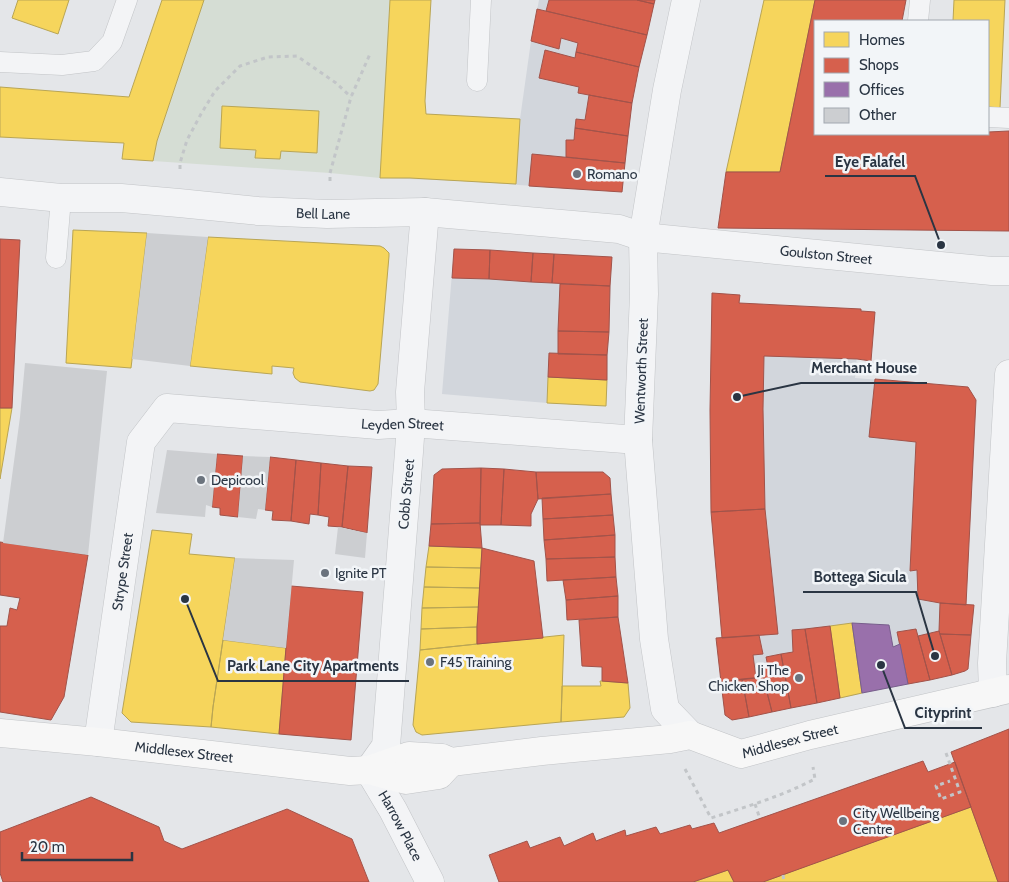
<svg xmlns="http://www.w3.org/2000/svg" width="1009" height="882" font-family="Cabin,sans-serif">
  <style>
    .built { fill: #d2d6dc }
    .green { fill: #d5ddd4; fill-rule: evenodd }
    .homes { fill: #f6d55c; stroke: #b9a554 }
    .shops { fill: #d6604d; stroke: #a2534a }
    .offices { fill: #9970ab; stroke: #785e8c }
    .building { fill: #ccced1 }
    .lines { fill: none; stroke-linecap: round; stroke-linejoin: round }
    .lane-casing { stroke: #c2c4c7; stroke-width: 21 }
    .street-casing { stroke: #c2c4c7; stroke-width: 29 }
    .secondary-casing { stroke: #c2c4c7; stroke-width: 29 }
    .path { stroke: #c2c5c8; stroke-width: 3; stroke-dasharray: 4 4; stroke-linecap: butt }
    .lane { stroke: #f3f4f6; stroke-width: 20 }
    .street { stroke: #f3f4f6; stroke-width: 28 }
    .secondary { stroke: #f7f7f7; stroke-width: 28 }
    .poi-dot { fill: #6b737d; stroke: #f2f5f8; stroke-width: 2 }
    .labels { text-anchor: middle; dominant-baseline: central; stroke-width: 5; stroke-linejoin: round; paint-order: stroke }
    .poi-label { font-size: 14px; fill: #2a3543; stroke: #f2f5f8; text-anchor: start }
    .street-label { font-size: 14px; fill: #2a3543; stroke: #f2f5f8 }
    .leader { fill: none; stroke: #2a3543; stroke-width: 2 }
    .callout-dot { fill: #2a3543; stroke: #f2f5f8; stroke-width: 2 }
    .callout-label { font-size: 15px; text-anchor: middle; font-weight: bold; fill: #2a3543; stroke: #f2f5f8; stroke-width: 5; stroke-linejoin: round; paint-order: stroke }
  </style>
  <rect width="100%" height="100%" fill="#e4e6e9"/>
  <path class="built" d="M539 0H655L639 67 632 103 622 192 461 181 380 178 384 112 520 119 531 41Z
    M454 249 612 257 606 406 547 403 442 394Z
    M712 293 740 295 739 303 861 309 855 378 968 387 976 400 966 605H974L968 669 965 671 930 680 732 720 725 715 716 638H722L711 512 710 410Z"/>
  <path class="green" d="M204 0H390L380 178 330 173 153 161 157 141ZM222 106 319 111 317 153 281 151 280 159H256V150L220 148Z"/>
  <path class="homes" d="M18 0H69L58 34 12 18Z
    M162 0H204L157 141 153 161 122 159 124 143 0 137V87L129 97Z
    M390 0H431L425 101 426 114 520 119 516 184 410 178H380Z
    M764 0H815L780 172H726Z
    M954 0H1005L1000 108 988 107V21H953Z
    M222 106 319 111 317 153 281 151 280 159 255 158 256 150 220 148Z
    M73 230 147 233 131 368 66 363Z
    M208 237 380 246 384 248 389 253V256L378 384 374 390 370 391 300 382 295 378 293 373 294 368 272 366V374L190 366Z
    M548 377 607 380 606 406 547 403Z
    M0 408H12L0 479Z
    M152 530 192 534 189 554 235 558 213 707 211 727 131 722 122 713Z
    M429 546 482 548 481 568 426 567Z
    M426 567 481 568 480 588 424 587Z
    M424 587 480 588 479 607 422 608Z
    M479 607 477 627 421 629 422 608Z
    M852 623 862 693 840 698 830 626Z
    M477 627V644L420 650 421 629Z
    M564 635 561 722 422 735 416 732 413 725 420 650Z
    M223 640 286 648 279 734 211 727 213 707Z
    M600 681 628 683 630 708 624 717 561 722 562 686H601Z
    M971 807 998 882H763L820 861Z
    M728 870 734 882H693L708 877Z"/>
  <path class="shops" d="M549 0H637L654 4 647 35 546 11Z
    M637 0H655L654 4Z
    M815 0H906L902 21H815V134H988V132L1009 131V231L718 228 726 172H780Z
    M537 9 647 35 639 67 576 52 578 43 561 38 559 49 531 41Z
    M545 50 575 58 576 52 639 67 632 103 578 93 579 87 539 78Z
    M589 95 632 103 628 136 575 128 576 119 585 120Z
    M575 128 628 136 625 163 566 157V140H574Z
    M532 154 625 163 622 192 529 186Z
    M0 239 20 240 12 408H0Z
    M454 249 490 250 489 279 452 278Z
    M490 250 533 253 531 282 489 279Z
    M533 253 554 254 552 283 531 282Z
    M554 254 612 257 610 286 552 283Z
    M560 284 610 286 609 332 558 331Z
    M712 293 740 295 739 303 861 309V311L875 312 871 361 857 359 764 356 763 409 765 509 711 512 710 410Z
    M558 331 609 332 607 355 558 354Z
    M549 353 607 355V380L548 377Z
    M875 379 968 387 976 400 966 605 940 603 918 599 917 570 910 571 916 442 869 437Z
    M217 454 243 456 238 517 220 515V508L212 507Z
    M270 457 296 460 291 521 272 520 273 511 265 510Z
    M296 460 321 463 318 515 310 514 309 524 291 521Z
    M321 463 348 466 342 527 328 526 329 517 318 515Z
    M348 466 372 467 367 533 342 527Z
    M481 468 504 469 501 525H480Z
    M481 468 480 523 431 524 434 475 442 469Z
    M504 469 536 472 538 499 531 514V526L501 525Z
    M536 472H603L610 478 611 494 538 499Z
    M611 494 613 515 543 519 542 498Z
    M765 509 778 634 722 638 711 512Z
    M613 515 615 535 544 540 543 519Z
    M480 523 482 548 429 546 431 524Z
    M615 535V557L546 559 544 540Z
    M0 542 88 555 64 697 51 720 0 712V626H7L10 608 17 610 20 598 0 595Z
    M482 548 534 561 543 638 477 644V627Z
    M615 557 616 577 547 581 546 559Z
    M616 577 618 596 566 600 563 580Z
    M291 586 363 592 351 740 279 734Z
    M618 596V617L567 620 566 600Z
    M940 603 974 605 971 635 940 634 939 631Z
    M618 617 628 683 602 681V667L582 666 579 620Z
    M830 626 840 698 817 703 805 629Z
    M805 629 817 703 791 708 781 654 793 652 792 630Z
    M916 629 930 680 908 684 897 632Z
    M939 631 952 675 930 680 918 636Z
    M940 634 971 635 968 669 965 671 952 675Z
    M759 635 763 654 753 655 756 678 721 682 716 638Z
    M781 654 791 708 772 712 761 668 768 667 766 657Z
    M763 677 772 712 749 717 742 679Z
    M742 679 749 717 732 720 725 715 721 682Z
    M1009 729V882H998L951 752Z
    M923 761 928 772 955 762 971 807 763 882H734L728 870 693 882H499L489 855 527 841 530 848 560 837 564 846 593 833 596 841 625 830 626 836 656 827 660 834 690 825 692 829 714 823 719 833Z
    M91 797 159 827 164 841 182 849 287 809 352 839 369 882H3L0 873V832Z"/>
  <path class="offices" d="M852 623 889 625 893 647 900 644 908 684 862 693Z"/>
  <path class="building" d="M147 233 208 237 190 366 132 359Z
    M25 363 107 371 88 555 3 543 20 417Z
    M167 450 217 454 212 507 206 505 205 517 156 513Z
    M243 456 270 457 265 510 258 509 256 519 238 517Z
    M338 527 367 533 365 558 335 554Z
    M235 558 294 560 286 648 223 640Z"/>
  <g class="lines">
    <g class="lane-casing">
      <path id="lane" d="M918 21 920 0
        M0 62 62 65 94 61 112 42 127 0
        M477 81 481 0
        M988 117 1009 118
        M56 258 61 198"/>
    </g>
    <g class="street-casing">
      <g id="street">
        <path d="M686 0 667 90 643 237 644 294 638 440 654 639 665 709 690 735"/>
        <path id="s1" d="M0 192 61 198H121L179 203 258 211 327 214 425 212 619 229 643 237 992 271H1009"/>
        <path id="s2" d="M425 212 410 392 411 423 409 452 386 746 369 770 393 810 430 882"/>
        <path d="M993 693 992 663 1009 374"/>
        <path id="s3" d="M98 742 141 442 167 408 378 425 411 423 638 440"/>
      </g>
    </g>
    <g class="secondary-casing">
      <g id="secondary">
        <path id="s4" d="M0 733 98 742 350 771 369 770 409 756 442 758 451 762 542 751 670 739 690 735 741 754 810 735 1009 689"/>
        <path d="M369 770 406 780 439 775 451 762"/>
      </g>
    </g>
    <path class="path" d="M180 169V163L187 140 201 114 215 91 240 66 268 57 297 56 336 83 351 97
      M330 181V173L351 97 370 54
      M946 753 960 792 941 799 936 786 950 781
      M685 769 711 818C746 807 782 796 815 779L813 767
      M755 804 760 819
      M783 875 784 882"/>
    <use href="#lane" class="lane"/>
    <use href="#street" class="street"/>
    <use href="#secondary" class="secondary"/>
  </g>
  <g class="poi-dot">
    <circle cx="577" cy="174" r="5"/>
    <circle cx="201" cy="480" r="5"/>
    <circle cx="325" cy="573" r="5"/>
    <circle cx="430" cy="662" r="5"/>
    <circle cx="799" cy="678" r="5"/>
    <circle cx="843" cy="821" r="5"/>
  </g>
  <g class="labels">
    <g class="poi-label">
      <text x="587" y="174">Romano</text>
      <text x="211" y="480">Depicool</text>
      <text x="335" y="573">Ignite PT</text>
      <text x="440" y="662">F45 Training</text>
      <text x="789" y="670" text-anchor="end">Ji The<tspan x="789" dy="16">Chicken Shop</tspan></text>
      <text x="853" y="813">City Wellbeing<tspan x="853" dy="16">Centre</tspan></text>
    </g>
    <g class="street-label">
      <text stroke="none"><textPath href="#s1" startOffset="324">Bell Lane</textPath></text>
      <text stroke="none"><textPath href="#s1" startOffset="830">Goulston Street</textPath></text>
      <text transform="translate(641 371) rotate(-88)">Wentworth Street</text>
      <text stroke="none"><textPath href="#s3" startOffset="582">Leyden Street</textPath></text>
      <text transform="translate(406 494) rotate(-85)">Cobb Street</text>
      <text stroke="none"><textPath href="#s3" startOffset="172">Strype Street</textPath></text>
      <text stroke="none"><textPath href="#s4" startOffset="802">Middlesex Street</textPath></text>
      <text stroke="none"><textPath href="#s4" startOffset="185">Middlesex Street</textPath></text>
      <text stroke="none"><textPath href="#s2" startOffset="629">Harrow Place</textPath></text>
    </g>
  </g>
  <path class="leader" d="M941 245L915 176H825M737 397L801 383H927M935 656L916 592H803M185 599L218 681H409M881 665L905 728H982"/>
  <g class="callout-dot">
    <circle cx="941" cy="245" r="5"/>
    <circle cx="737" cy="397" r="5"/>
    <circle cx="935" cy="656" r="5"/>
    <circle cx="185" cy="599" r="5"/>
    <circle cx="881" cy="665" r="5"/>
  </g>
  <g class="callout-label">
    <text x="870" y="167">Eye Falafel</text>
    <text x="864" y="373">Merchant House</text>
    <text x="860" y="582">Bottega Sicula</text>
    <text x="313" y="671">Park Lane City Apartments</text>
    <text x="943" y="718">Cityprint</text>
  </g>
  <rect x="814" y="20" width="175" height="115" fill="#f2f5f8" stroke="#a2a8b0"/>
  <rect x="824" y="32" width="25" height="15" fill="#f6d55c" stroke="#a2a8b0"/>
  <text x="859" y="45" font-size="15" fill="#2a3543">Homes</text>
  <rect x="824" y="58" width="25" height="15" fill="#d6604d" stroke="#a2a8b0"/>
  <text x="859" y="70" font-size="15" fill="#2a3543">Shops</text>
  <rect x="824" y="82" width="25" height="15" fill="#9970ab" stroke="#a2a8b0"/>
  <text x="859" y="95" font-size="15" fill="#2a3543">Offices</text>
  <rect x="824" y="108" width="25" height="15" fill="#ccced1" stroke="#a2a8b0"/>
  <text x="859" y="120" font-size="15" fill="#2a3543">Other</text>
  <path d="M22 852v8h110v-8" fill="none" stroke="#2a3543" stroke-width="2.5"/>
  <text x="30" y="852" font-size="15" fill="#2a3543" stroke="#f2f5f8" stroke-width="4" paint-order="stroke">20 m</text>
</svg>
